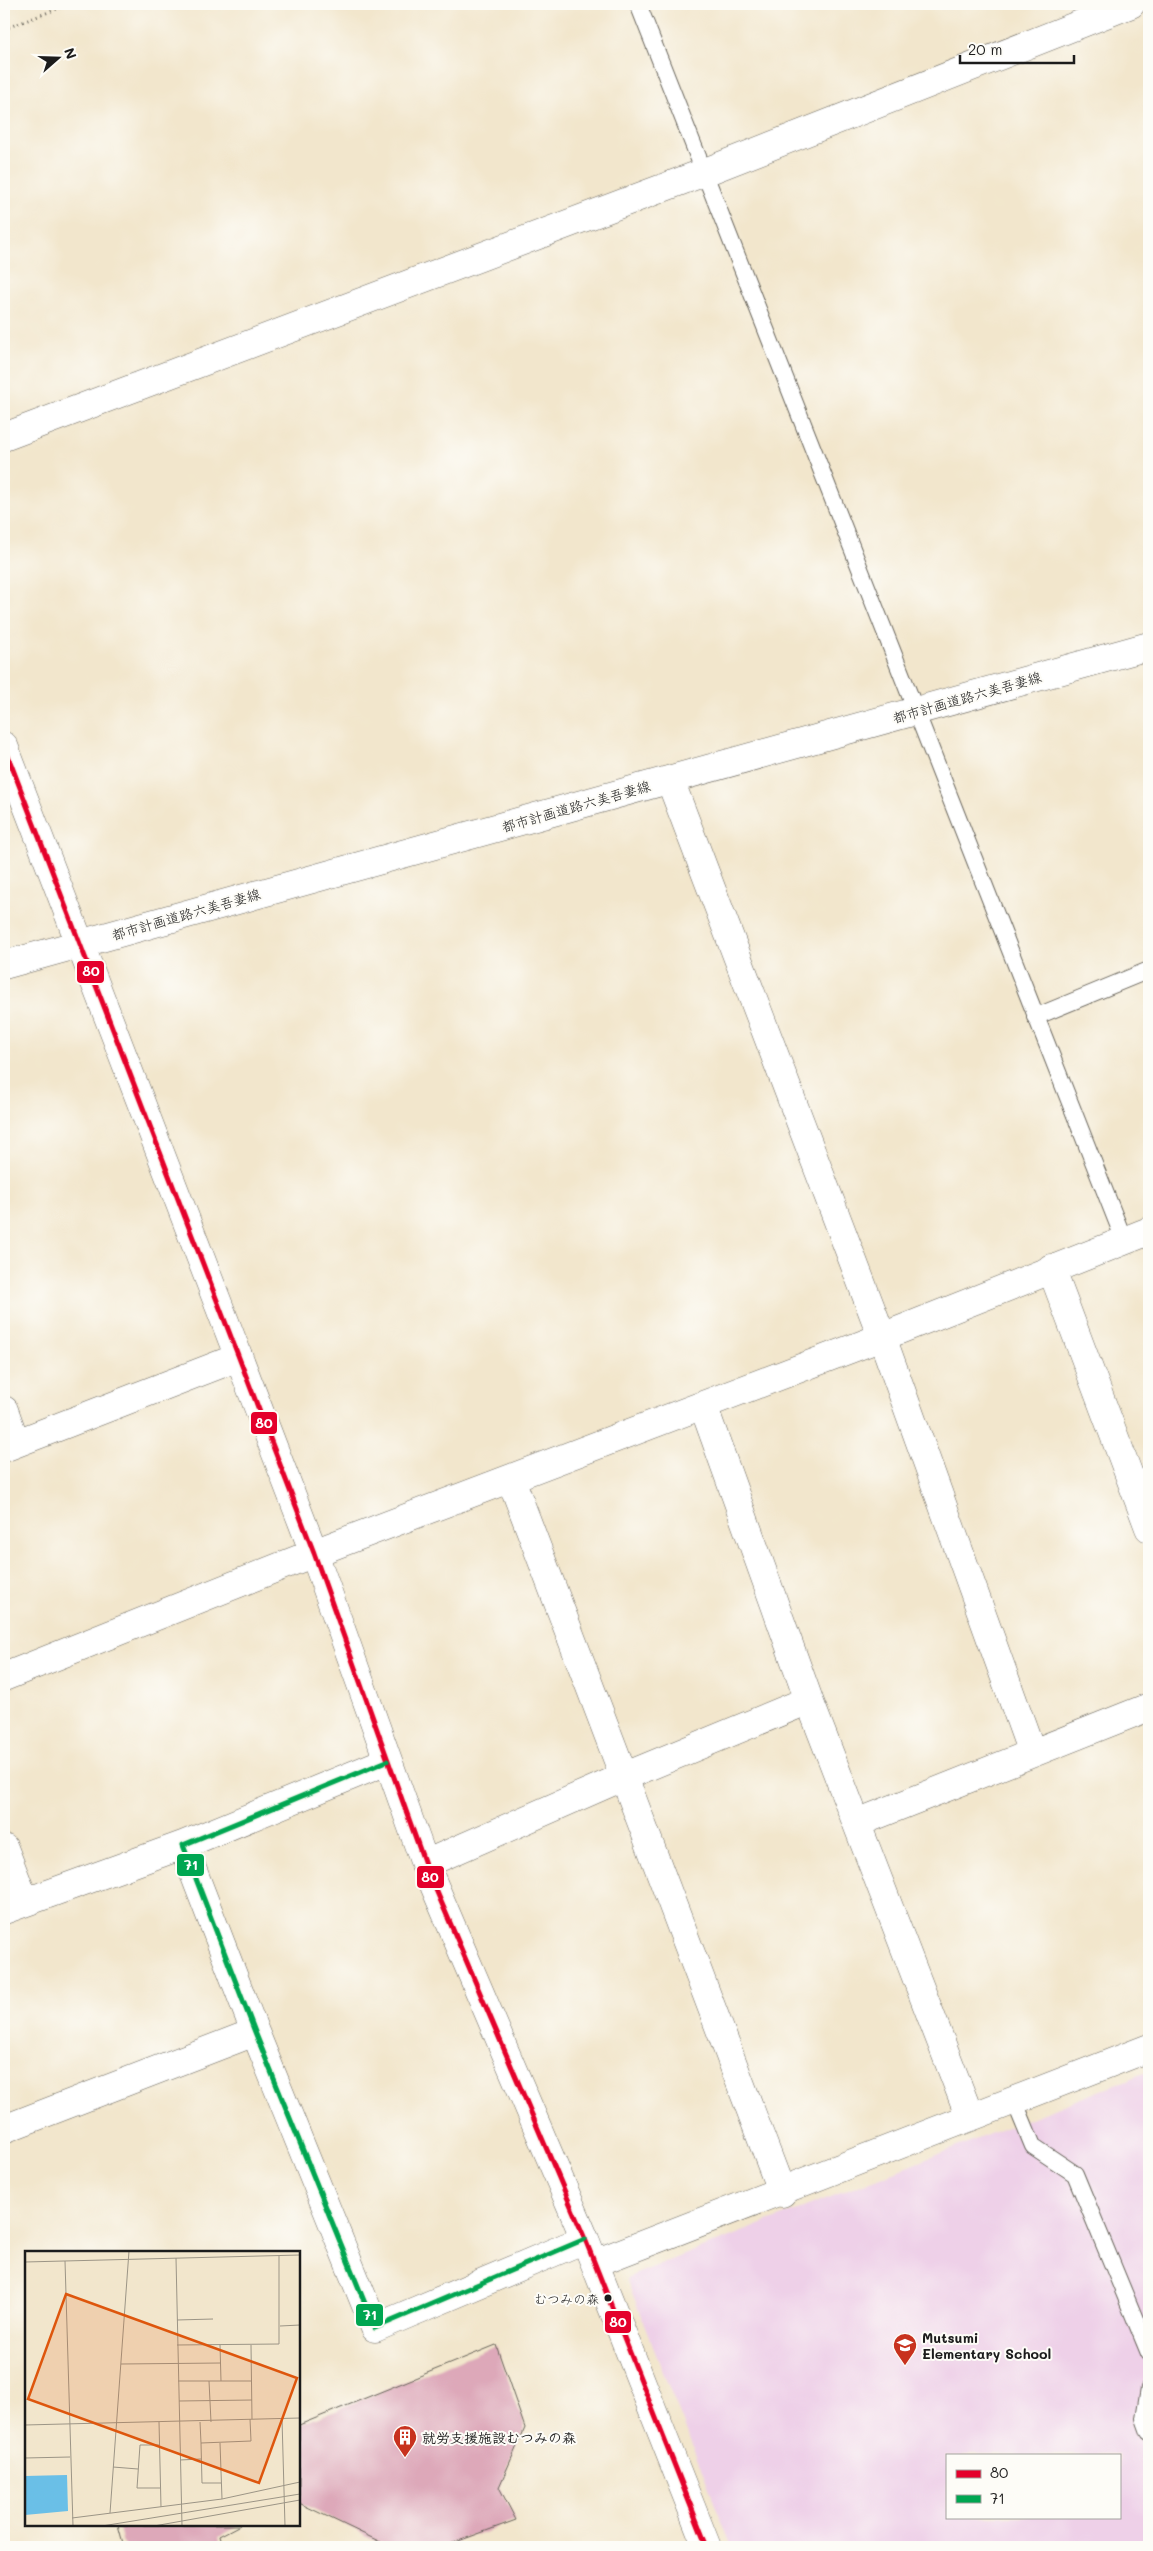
<svg xmlns="http://www.w3.org/2000/svg" width="1153" height="2551" font-family="Mali,'Klee One',sans-serif">
  <style>
    .built { fill: #eed0e8; fill-rule: evenodd }
    .building { fill: #dda8b9 }
    .lines { fill: none; stroke-linecap: round; stroke-linejoin: round }
    .service-casing { stroke: #67635a; stroke-width: 18 }
    .minor-casing { stroke: #67635a; stroke-width: 29 }
    .tertiary-casing { stroke: #67635a; stroke-width: 29 }
    .path { stroke: #67635a; stroke-width: 3; stroke-dasharray: 1 4; stroke-linecap: butt }
    .service { stroke: #fff; stroke-width: 16 }
    .minor { stroke: #fff; stroke-width: 28 }
    .tertiary { stroke: #fff; stroke-width: 28 }
    .bus-1-casing { stroke: #fdfcf7; stroke-width: 9 }
    .bus-2-casing { stroke: #fdfcf7; stroke-width: 9 }
    .bus-1 { stroke: #e4002b; stroke-width: 5 }
    .bus-2 { stroke: #00a651; stroke-width: 5 }
    .bus-dot { fill: #1c1c1c; stroke: #fdfcf7; stroke-width: 2 }
    .labels { text-anchor: middle; dominant-baseline: central; stroke-width: 4; stroke-linejoin: round; paint-order: stroke }
    .bus-label { font-size: 13px; fill: #1c1c1c; stroke: #fdfcf7; text-anchor: end }
    .street-label { font-size: 14px; fill: #1c1c1c; stroke: #fdfcf7 }
    .poi-label { font-size: 14px; font-weight: bold; fill: #1c1c1c; stroke: #fdfcf7; text-anchor: start }
    .inset-road { fill: none; stroke: #9c9586; stroke-width: 1 }
    .view { fill: #de560d; fill-opacity: 0.15; stroke: #de560d; stroke-width: 2.5 }
    .inset-edge { fill: none; stroke: #1c1c1c; stroke-width: 2.5 }
    .line-badge { stroke: #fdfcf7; stroke-width: 2 }
    .badge-label { font-size: 14px; text-anchor: middle; font-weight: bold; fill: #fff }
  </style>
  <rect width="100%" height="100%" fill="#fdfcf7"/>
  <filter id="ink" filterUnits="userSpaceOnUse"><feTurbulence type="fractalNoise" baseFrequency=".02" numOctaves="2"/><feDisplacementMap in="SourceGraphic" scale="10" xChannelSelector="R" yChannelSelector="G"/><feConvolveMatrix kernelMatrix="1 2 1 2 8 2 1 2 1" color-interpolation-filters="sRGB"/></filter>
  <filter id="wash" filterUnits="userSpaceOnUse"><feTurbulence type="fractalNoise" baseFrequency=".0096" numOctaves="4" result="noise"/><feDisplacementMap in="SourceGraphic" scale="20" xChannelSelector="R" yChannelSelector="G"/><feGaussianBlur stdDeviation="1.12" result="paint"/><feColorMatrix in="noise" values="0 0 0 0 0 0 0 0 0 0 0 0 0 0 0 0 0 1.4 0 .05"/><feComposite in="paint" operator="in"/></filter>
  <g filter="url(#wash)">
    <rect width="100%" height="100%" fill="#f2e6cc"/>
    <path class="built" d="M1149 2071V2547H732L626 2278ZM947 2455H1119V2517H947Z"/>
    <g id="blocks">
      <path class="building" d="M496 2345 525 2428 499 2487 516 2520 442 2547H391L299 2503V2425Z
        M118 2525H240L219 2536 222 2547H124Z"/>
    </g>
  </g>
  <g filter="url(#ink)">
    <use href="#blocks" fill-opacity="0" stroke="#67635a" stroke-width="1"/>
    <g class="lines">
      <g class="service-casing">
        <path id="service" d="M638 4 1124 1240
          M1035 1017 1149 970
          M1014 2100 1033 2146 1075 2174 1149 2353
          M1149 2388 1144 2418 1149 2432"/>
      </g>
      <g class="minor-casing">
        <path id="minor" d="M4 437 705 172 1131 4
          M4 746 314 1553 425 1864 585 2239 707 2547
          M670 780 882 1337 1032 1753
          M1051 1268 1149 1528
          M703 1405 809 1700 970 2117
          M4 1410 16 1443
          M4 1448 239 1357
          M511 1479 782 2193
          M4 1677 314 1553 882 1337 1149 1231
          M387 1761 183 1845 255 2032 375 2328 585 2239
          M857 1823 1149 1707
          M4 1848 25 1902
          M425 1864 623 1777 809 1700
          M4 1910 183 1845
          M4 2129 255 2032
          M595 2263 1149 2048"/>
      </g>
      <g class="tertiary-casing">
        <path id="tertiary" d="M4 965 1149 646"/>
      </g>
      <path class="path" d="M4 29 70 4"/>
      <use href="#service" class="service"/>
      <use href="#minor" class="minor"/>
      <use href="#tertiary" class="tertiary"/>
      <g class="bus-1-casing">
        <path id="bus-1" d="M4 746 314 1553 425 1864 585 2239 707 2547"/>
      </g>
      <g class="bus-2-casing">
        <path id="bus-2" d="M387 1761 183 1845 255 2032 375 2328 585 2239"/>
      </g>
      <use href="#bus-1" class="bus-1"/>
      <use href="#bus-2" class="bus-2"/>
    </g>
  </g>
  <defs>
    <g id="school-pin" transform="scale(1.25)"><path d="M0 17L-7.5 6A9.5 9.5 0 1 1 7.5 6Z" fill="#c8321e" stroke="#fdfcf7"/><path d="M0-5L7-2L0 1L-7-2ZM-4 1L0 2.5L4 1V4Q0 6-4 4Z" fill="#fff"/></g>
    <g id="building-pin" transform="scale(1.25)"><path d="M0 17L-7.5 6A9.5 9.5 0 1 1 7.5 6Z" fill="#c8321e" stroke="#fdfcf7"/><path d="M-4-6H4V6H1V3H-1V6H-4ZM-2.5-4.3h1.7v1.8h-1.7ZM.8-4.3h1.7v1.8H.8ZM-2.5-1h1.7V.8h-1.7ZM.8-1h1.7V.8H.8Z" fill="#fff"/></g>
  </defs>
  <g fill-rule="evenodd">
    <use href="#school-pin" x="905" y="2345"/>
    <use href="#building-pin" x="405" y="2437"/>
  </g>
  <circle class="bus-dot" cx="608" cy="2298" r="4.5"/>
  <g class="labels">
    <g class="bus-label">
      <text x="599" y="2298">むつみの森</text>
    </g>
    <g class="street-label">
      <text transform="translate(967 697) rotate(-16)">都市計画道路六美吾妻線</text>
      <text transform="translate(576 806) rotate(-16)">都市計画道路六美吾妻線</text>
      <text transform="translate(186 914) rotate(-16)">都市計画道路六美吾妻線</text>
    </g>
    <g class="poi-label">
      <text x="922" y="2337">Mutsumi<tspan x="922" dy="16">Elementary School</tspan></text>
      <text x="422" y="2437">就労支援施設むつみの森</text>
    </g>
  </g>
  <g transform="translate(25 2251)">
    <rect width="275" height="275" fill="#f2e6cc"/>
    <path d="M42 224 43 260 0 264V225Z" fill="#6abfe7"/>
    <path class="inset-road" d="M151 7 157 275M40 10 48 275M0 11 275 4M152 69 188 68M255 75 275 74M152 94 254 93V4M195 94 196 130M226 94 227 168M96 113 196 112M153 130H227M184 130 186 171M154 150 227 149M257 168 260 275M134 171 136 256M175 171 176 192 226 190 225 168M0 174 275 167M176 192 177 232H196M195 192 197 248M134 194H115L112 237H135M0 207 45 206M155 209 176 208M88 216 113 218M85 262 104 0M47 267 197 248 275 231M77 275 275 243M129 275 275 249"/>
    <path class="view" d="M41 43 272 127 234 232 3 148Z"/>
    <rect width="275" height="275" class="inset-edge"/>
  </g>
  <g class="line-badge">
    <rect x="76" y="960" width="29" height="24" rx="5" fill="#e4002b"/>
    <rect x="250" y="1411" width="28" height="24" rx="5" fill="#e4002b"/>
    <rect x="176" y="1853" width="29" height="24" rx="5" fill="#00a651"/>
    <rect x="416" y="1865" width="29" height="24" rx="5" fill="#e4002b"/>
    <rect x="355" y="2303" width="29" height="24" rx="5" fill="#00a651"/>
    <rect x="604" y="2310" width="28" height="24" rx="5" fill="#e4002b"/>
  </g>
  <g class="badge-label">
    <text x="91" y="976">80</text>
    <text x="264" y="1428">80</text>
    <text x="191" y="1870">71</text>
    <text x="430" y="1882">80</text>
    <text x="370" y="2320">71</text>
    <text x="618" y="2327">80</text>
  </g>
  <rect width="1153" height="2551" fill="none" stroke="#fdfcf7" stroke-width="20"/>
  <rect x="946" y="2454" width="175" height="65" fill="#fdfcf7" stroke="#a3a29f"/>
  <rect x="956" y="2470" width="25" height="8" fill="#e4002b" stroke="#a3a29f"/>
  <text x="990" y="2478" font-size="15" fill="#1c1c1c">80</text>
  <rect x="956" y="2495" width="25" height="8" fill="#00a651" stroke="#a3a29f"/>
  <text x="990" y="2504" font-size="15" fill="#1c1c1c">71</text>
  <g transform="translate(58 58) rotate(70)" stroke="#fdfcf7" stroke-width="4" paint-order="stroke">
  <path d="M0-4L9 19L0 12L-9 19Z" fill="#1c1c1c"/>
  <text y="-8" font-size="14" font-weight="bold" text-anchor="middle" fill="#1c1c1c">N</text>
  </g>
  <path d="M960 55v8h114v-8" fill="none" stroke="#1c1c1c" stroke-width="2.5"/>
  <text x="968" y="55" font-size="15" fill="#1c1c1c" stroke="#fdfcf7" stroke-width="4" paint-order="stroke">20 m</text>
</svg>
